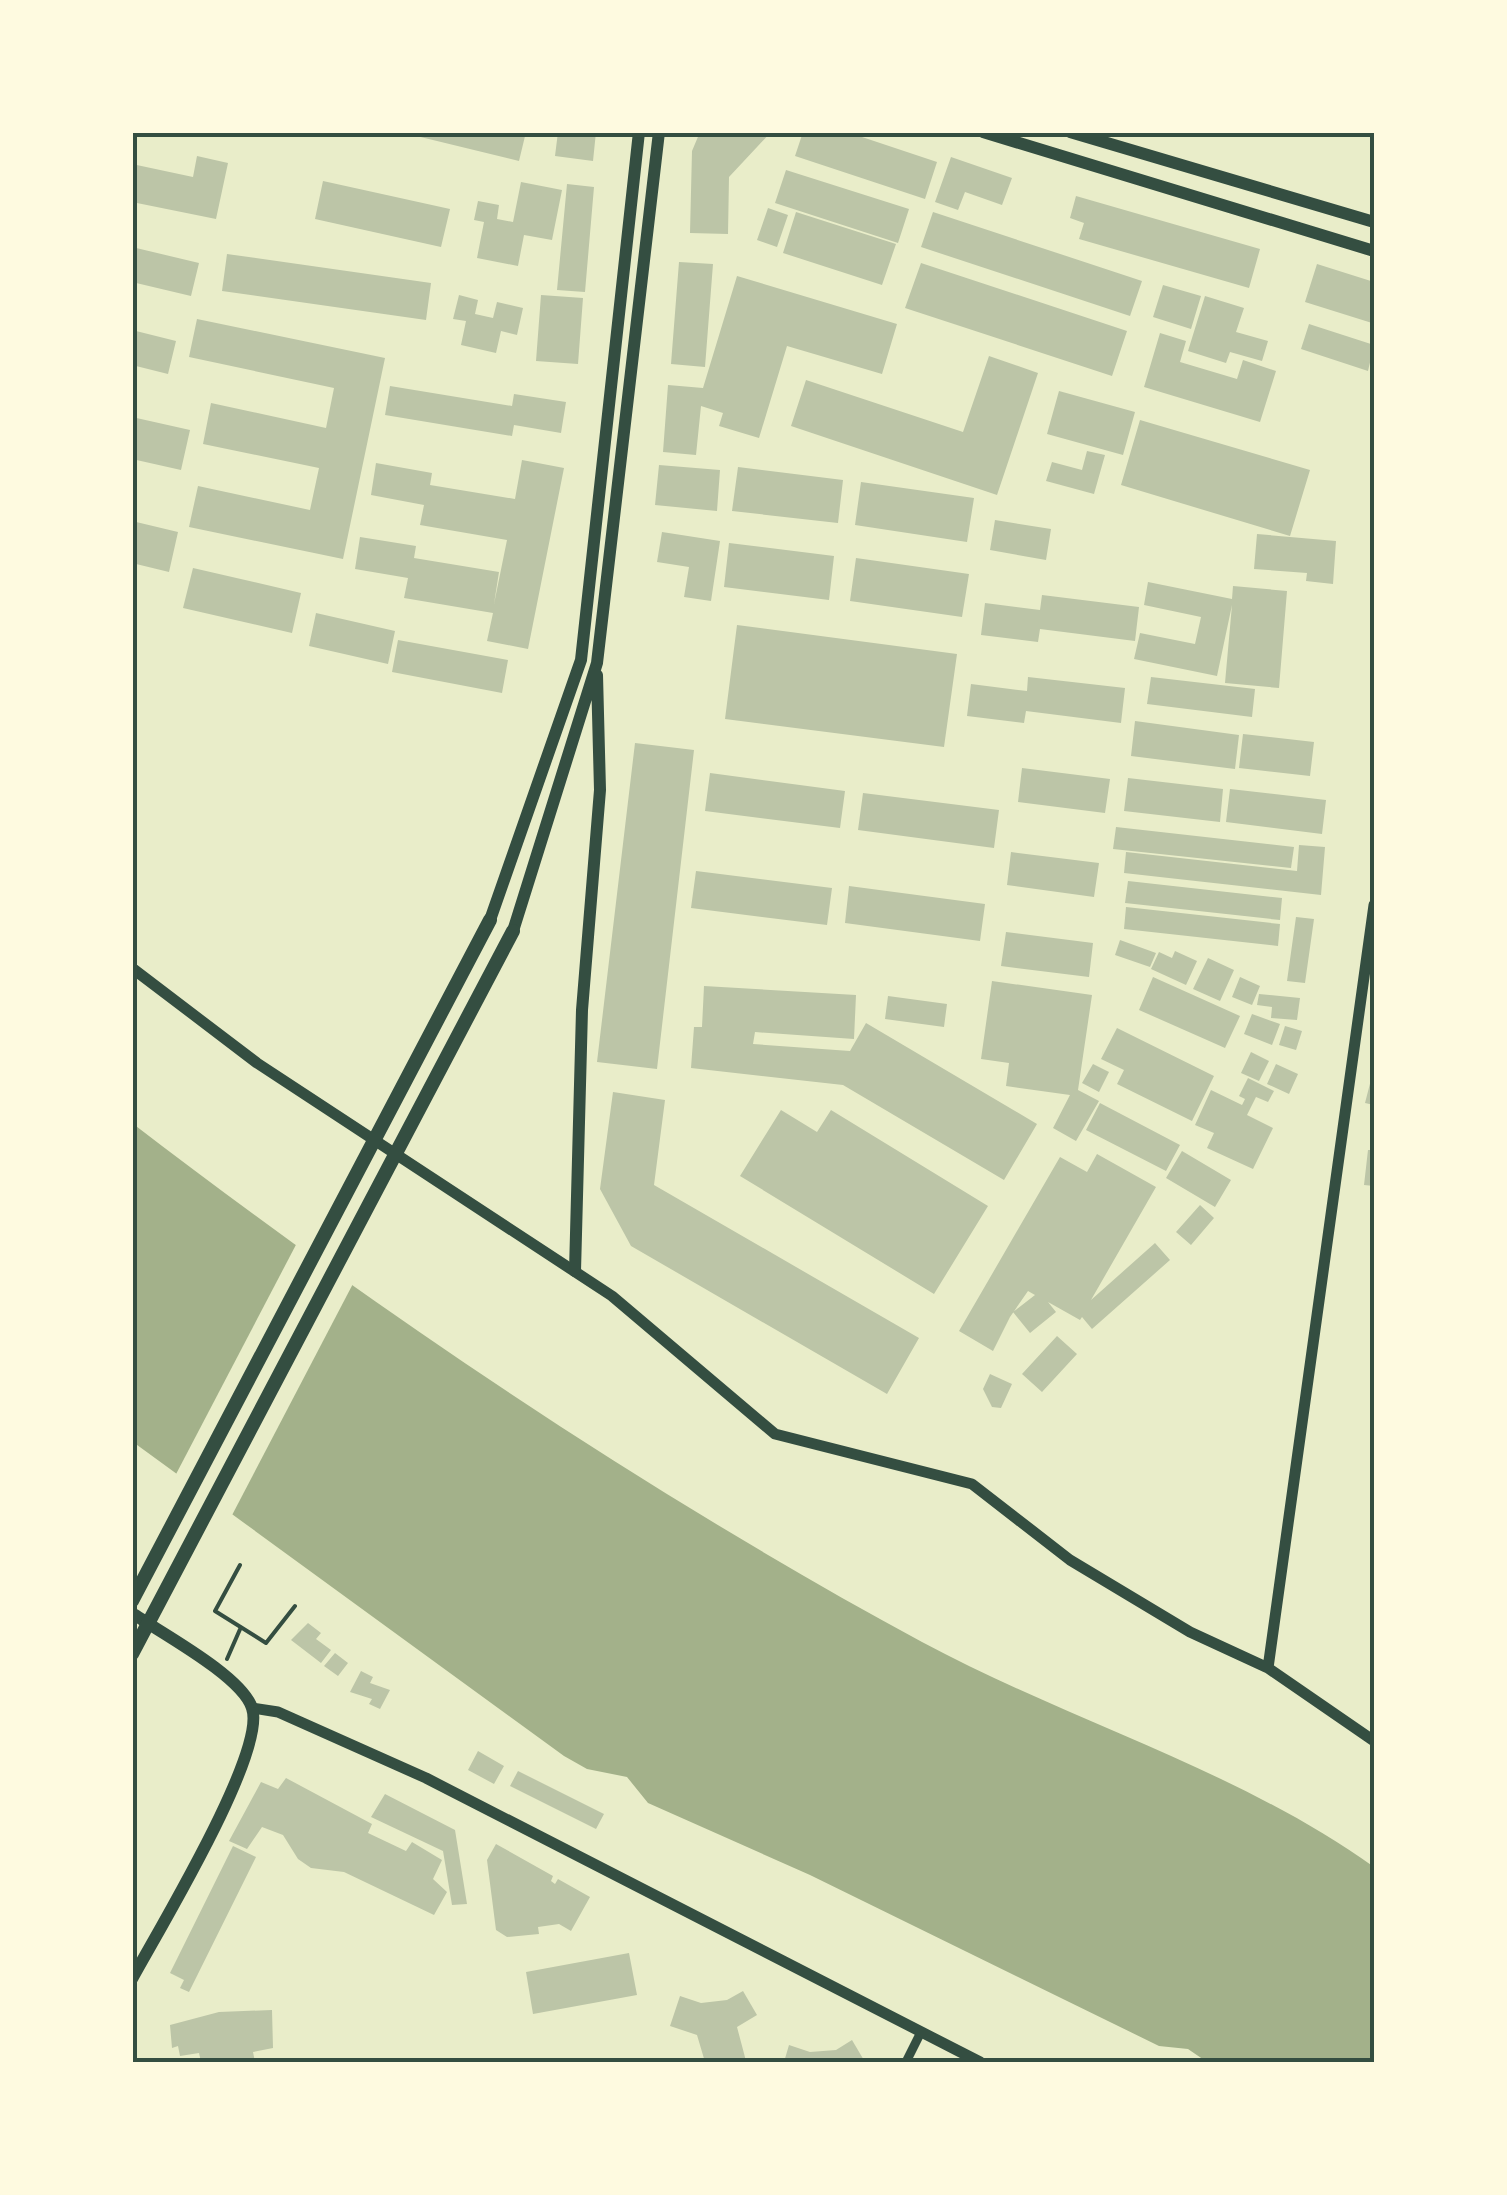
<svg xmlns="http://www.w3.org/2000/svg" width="1507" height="2195" font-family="Cabin,sans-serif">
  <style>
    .water { fill: #a3b18a }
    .pier { fill: #e9edc9 }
    .building { fill: #bcc5a7 }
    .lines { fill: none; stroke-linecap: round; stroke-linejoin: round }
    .path { stroke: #344e41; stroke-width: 4 }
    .minor { stroke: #344e41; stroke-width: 9 }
    .tertiary { stroke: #344e41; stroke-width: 11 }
    .secondary { stroke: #344e41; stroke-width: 12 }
    .primary { stroke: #344e41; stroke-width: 14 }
    .neatline { fill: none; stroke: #344e41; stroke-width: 4 }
  </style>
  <rect width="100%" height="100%" fill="#e9edc9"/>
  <path class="water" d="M132 1123C380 1313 647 1493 922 1642 1069 1721 1237 1769 1374 1867V2062H1207L1188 2049 1159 2046 810 1875 648 1803 627 1777 587 1769 564 1756 133 1442Z"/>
  <path class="pier" d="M299 1239 356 1278 230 1519 174 1478Z"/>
  <path class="building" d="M400 132H526L519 161Z
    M558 132H596L593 161 555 156Z
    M700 132H771L729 177 728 234 690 233 692 151Z
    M803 132H847L937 162 925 199 795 156Z
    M197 156 228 163 216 219 132 202V164L193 177Z
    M951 157 1012 178 1002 205 965 192 958 210 935 202Z
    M786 170 909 209 898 243 775 203Z
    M323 181 450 209 441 247 315 219Z
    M521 182 562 190 552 240 524 235 518 266 477 258 484 222 474 220 478 201 499 205 497 219 513 222Z
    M567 184 594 187 585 292 557 290Z
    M1076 196 1260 249 1249 288 1079 239 1084 223 1070 218Z
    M768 208 788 215 777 247 757 240Z
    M796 212 896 244 882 285 783 253Z
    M933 212 1142 281 1130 316 921 247Z
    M132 247 199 263 191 296 132 282Z
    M227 254 431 283 426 320 222 291Z
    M679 262 713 264 705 367 671 364Z
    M921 263 1127 331 1112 376 905 308Z
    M1317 264 1374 282 1372 323 1305 302Z
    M737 276 897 324 882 374 787 346 759 438 719 426 723 413 701 406 696 455 663 452 668 385 703 388Z
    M1163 285 1201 296 1191 329 1153 317Z
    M459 295 478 300 475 314 493 318 497 302 523 308 517 335 501 331 496 353 461 345 466 321 453 319Z
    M541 295 583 298 578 364 536 361Z
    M1205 296 1244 308 1236 332 1268 341 1262 361 1230 352 1226 363 1188 351Z
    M197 319 385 358 343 559 189 527 198 486 310 510 319 468 203 444 211 403 326 428 334 388 189 357Z
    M1309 324 1374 345 1368 371 1301 349Z
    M132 330 176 341 168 374 132 365Z
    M1160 333 1186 341 1180 362 1237 379 1243 360 1276 371 1260 422 1144 387Z
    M989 356 1038 373 997 495 791 426 806 380 963 432Z
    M390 386 512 406 514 394 566 402 561 433 514 425 512 436 385 415Z
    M1059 391 1135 412 1123 455 1047 434Z
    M132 417 190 430 181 470 132 459Z
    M1140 420 1310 470 1290 536 1121 485Z
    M1087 451 1105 455 1094 494 1046 481 1052 462 1082 470Z
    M522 460 564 468 528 649 487 641 493 613 404 598 408 578 355 569 360 537 416 546 414 558 499 572 494 604 507 540 420 525 424 505 371 495 376 463 432 473 430 485 515 499Z
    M659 465 720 470 717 511 655 505Z
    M738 467 843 480 838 523 732 511Z
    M861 482 974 498 967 542 855 525Z
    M995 520 1051 529 1046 560 990 550Z
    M132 521 178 532 169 572 132 563Z
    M662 532 720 541 711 601 684 597 689 567 657 562Z
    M1257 534 1336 541 1333 584 1306 581 1307 573 1254 569Z
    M729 543 834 556 829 600 724 587Z
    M856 558 969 574 962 617 850 601Z
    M193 568 301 593 292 633 183 608Z
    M1148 582 1232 599 1233 586 1287 591 1279 688 1225 683 1232 605 1217 676 1134 659 1140 633 1195 644 1201 617 1144 605Z
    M1042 595 1139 607 1135 641 1040 629 1038 642 981 635 985 603 1040 610Z
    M316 613 395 631 388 664 309 646Z
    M737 625 957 654 944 747 725 719Z
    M398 640 508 660 502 693 392 672Z
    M1028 677 1125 688 1121 723 1026 711 1024 723 967 716 971 684 1027 691Z
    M1151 677 1255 689 1252 717 1147 704Z
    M1135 721 1239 735 1235 769 1131 756Z
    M1243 734 1314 742 1310 776 1239 768Z
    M635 743 694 750 657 1069 597 1062Z
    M1022 768 1110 779 1105 813 1018 802Z
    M710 773 845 791 840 828 705 811Z
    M1128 778 1223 789 1220 822 1124 811Z
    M1230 789 1326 800 1322 834 1226 822Z
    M863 793 999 810 994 848 858 830Z
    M1116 827 1294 847 1291 868 1113 849Z
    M1299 845 1325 847 1321 895 1124 873 1126 852 1297 871Z
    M1011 852 1099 863 1094 897 1007 885Z
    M696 871 832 888 827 925 691 908Z
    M1128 881 1282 898 1280 920 1125 903Z
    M849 886 985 904 980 941 845 923Z
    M1126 907 1280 924 1278 946 1124 929Z
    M1296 917 1314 919 1305 983 1287 981Z
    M1006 932 1093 943 1089 977 1001 966Z
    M1120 940 1156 953 1150 967 1115 955Z
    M1175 951 1197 961 1186 985 1151 969 1159 952 1172 958Z
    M1208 958 1234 970 1220 1001 1193 989Z
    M1153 977 1240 1016 1225 1048 1139 1010Z
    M1240 977 1260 986 1252 1005 1232 997Z
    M992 981 1092 995 1078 1090 1099 1101 1076 1141 1053 1128 1070 1095 1006 1086 1009 1063 981 1059Z
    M704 986 856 995 854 1039 755 1032 753 1044 850 1051 866 1023 1037 1124 1004 1180 843 1085 691 1068 694 1027H702Z
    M1259 994 1300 998 1297 1020 1271 1018 1272 1007 1257 1005Z
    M888 996 947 1004 944 1027 885 1019Z
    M1252 1014 1280 1024 1272 1045 1244 1034Z
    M1285 1026 1302 1031 1296 1050 1279 1045Z
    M1117 1028 1214 1076 1192 1121 1117 1084 1124 1070 1101 1059Z
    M1251 1052 1269 1061 1259 1081 1241 1073Z
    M1093 1064 1109 1072 1099 1092 1082 1083Z
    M1276 1064 1298 1074 1289 1094 1267 1084Z
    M1374 1068V1105L1365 1103Z
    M1248 1078 1274 1091 1268 1102 1256 1097 1247 1115 1273 1128 1253 1169 1207 1148 1214 1133 1195 1125 1211 1090 1242 1105 1245 1099 1239 1096Z
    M613 1092 665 1100 654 1185 919 1338 887 1394 631 1246 600 1189Z
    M1100 1103 1180 1145 1166 1171 1086 1130Z
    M781 1110 817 1132 831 1110 988 1206 934 1294 740 1176Z
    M1368 1150H1374V1186L1364 1185Z
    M1182 1151 1231 1180 1215 1207 1166 1178Z
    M1097 1154 1156 1187 1091 1300 1155 1243 1170 1260 1092 1329 1082 1317 1080 1320 1048 1302 1056 1312 1030 1333 1013 1312 1035 1295 1028 1291 1010 1317 993 1351 959 1331 1060 1157 1087 1172Z
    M1200 1205 1214 1218 1191 1245 1176 1232Z
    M1057 1336 1077 1354 1042 1392 1022 1374Z
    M990 1374 1012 1384 1001 1408 992 1407 983 1389Z
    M308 1623 321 1633 316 1639 331 1650 321 1663 291 1640Z
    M335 1653 348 1663 338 1676 324 1666Z
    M361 1671 373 1677 370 1683 390 1690 380 1709 369 1704 372 1699 350 1692Z
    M478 1751 504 1766 494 1784 468 1770Z
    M518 1771 604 1814 596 1829 510 1786Z
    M286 1778 372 1824 368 1833 406 1851 412 1842 442 1860 433 1879 447 1892 434 1915 344 1872 311 1868 298 1859 283 1835 262 1827 247 1849 229 1841 261 1782 278 1789Z
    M385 1794 455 1830 467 1904 452 1905 443 1851 371 1817Z
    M496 1844 553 1876 551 1881 555 1884 558 1879 590 1897 571 1931 559 1924 538 1927 539 1934 507 1937 496 1930 487 1860Z
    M233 1846 256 1857 189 1992 180 1988 184 1980 170 1973Z
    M629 1953 637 1995 533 2014 526 1972Z
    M743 1991 757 2015 737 2027 746 2061 705 2062 697 2035 670 2026 680 1996 701 2003 727 2000Z
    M272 2010 273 2048 253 2052 255 2062H201L199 2053 180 2056 178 2046 172 2048 170 2025 219 2012Z
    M852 2040 865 2062H784L789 2045 810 2052 836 2050Z"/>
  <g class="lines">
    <path class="path" d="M240 1565 215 1611 266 1643 295 1606
      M227 1659 241 1627"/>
    <path class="minor" d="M906 2062 921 2032"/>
    <path class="tertiary" d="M132 968 257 1063 612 1296 775 1434 972 1484 1070 1560 1190 1632 1268 1668 1374 1741
      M1268 1668 1374 905
      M252 1708 278 1712 426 1778 980 2062"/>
    <path class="secondary" d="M983 132 1374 251
      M1070 132 1374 222
      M490 920 581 660 639 132
      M513 931 597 663 659 132
      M575 1271 582 1010 600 790 597 675
      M132 1613C161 1633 242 1676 252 1708 267 1752 158 1931 132 1979"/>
    <path class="primary" d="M132 1601 490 920
      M132 1654 513 931"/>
  </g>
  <rect width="1507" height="2195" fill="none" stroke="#fefae0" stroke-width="270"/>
  <rect x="135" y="135" width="1237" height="1925" class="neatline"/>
</svg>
